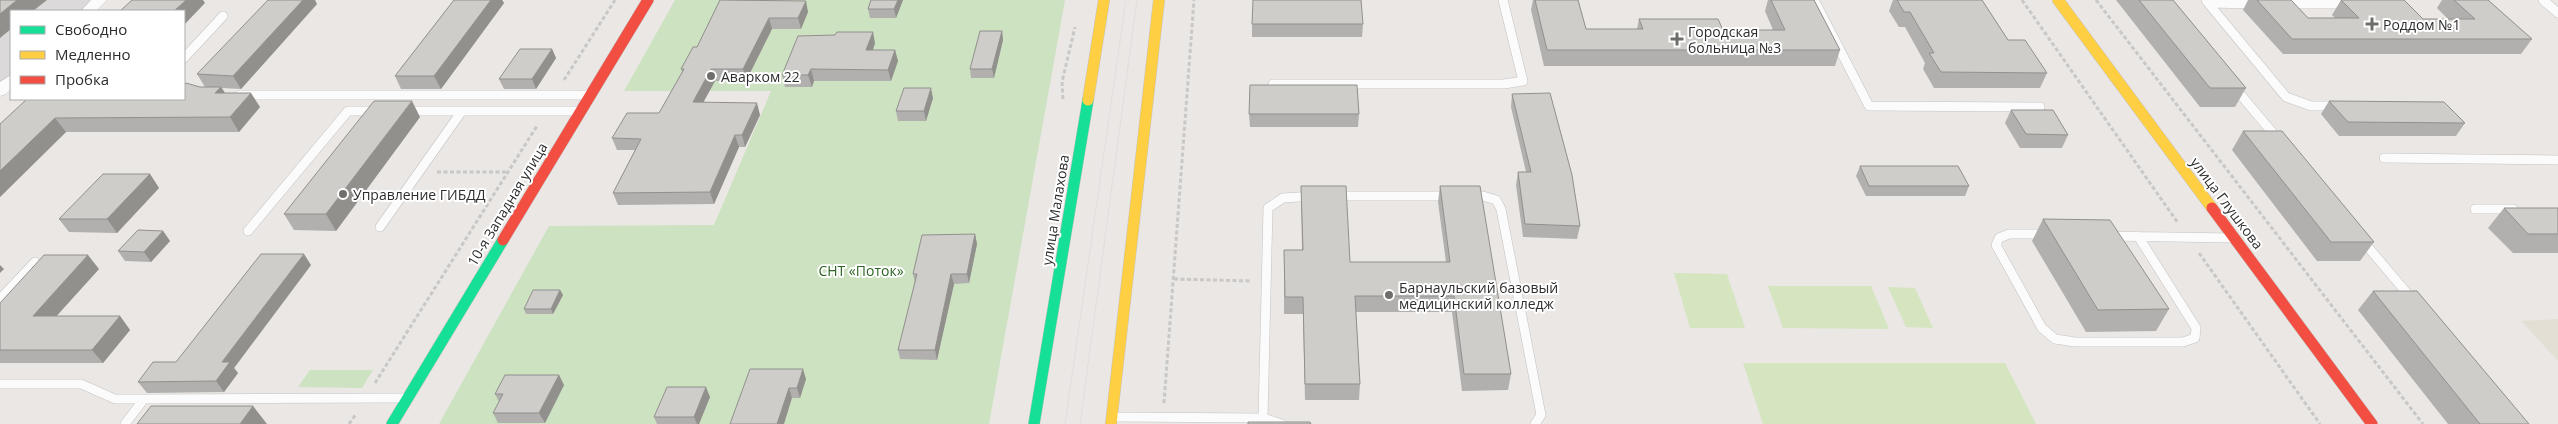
<svg xmlns="http://www.w3.org/2000/svg" width="2558" height="424" font-family="'Open Sans',sans-serif">
  <style>
    .industrial { fill: #dbd9da }
    .education { fill: #e3dfd4 }
    .green { fill: #cde2c1 }
    .pitch { fill: #d5e5bf }
    .lines { fill: none; stroke-linecap: round; stroke-linejoin: round }
    .lane-casing { stroke: #c4c3c3; stroke-width: 10 }
    .street-casing { stroke: #c4c3c3; stroke-width: 1 }
    .fast-casing { stroke: #c4c3c3; stroke-width: 12 }
    .slow-casing { stroke: #c4c3c3; stroke-width: 12 }
    .jam-casing { stroke: #c4c3c3; stroke-width: 12 }
    .path { stroke: #c8c8c8; stroke-width: 3; stroke-dasharray: 4 2.5; stroke-linecap: butt }
    .lane { stroke: #fcfbfb; stroke-width: 9 }
    .street { fill: #fcfbfb; fill-rule: evenodd }
    .fast { stroke: #16e098; stroke-width: 11 }
    .slow { stroke: #ffcf43; stroke-width: 11 }
    .jam { stroke: #f24e42; stroke-width: 11 }
    .tram { stroke: #dfdee0; stroke-width: 1 }
    .wall { fill: #b2b0ae }
    .shaded-wall { fill: #91908d }
    .building { fill: #cfcdca; stroke: #91908d }
    .poi-dot { fill: #6f6e6d; stroke: #fff; stroke-width: 2 }
    .labels { text-anchor: middle; dominant-baseline: central; stroke-width: 4; stroke-linejoin: round; paint-order: stroke }
    .poi-label { font-size: 14px; fill: #2d2d2d; stroke: #fff; text-anchor: start }
    .street-label { font-size: 14px; fill: #2d2d2d; stroke: #fff }
    .park-label { font-size: 14px; fill: #2d6423; stroke: #fff }
  </style>
  <rect width="100%" height="100%" fill="#eae7e4"/>
  <path class="industrial" d="M0 0H99L87 11H11V79L0 89Z"/>
  <path class="education" d="M2558 319V361L2521 321Z"/>
  <path class="green" d="M675 0H1065L989 424H439L549 226 714 225 771 91H624Z
    M310 370H373L362 388 298 387Z"/>
  <path class="pitch" d="M1674 273 1727 274 1745 328H1690Z
    M1768 286H1871L1889 329 1783 328Z
    M1888 287 1915 288 1933 328 1906 327Z
    M1743 363H2005L2036 424H1763Z"/>
  <g class="lines">
    <g class="lane-casing">
      <path id="lane" d="M1814 0 1869 106 2040 107
        M2206 0 2208 3 2256 4
        M2543 0 2558 13
        M2208 3 2286 97 2311 106H2337
        M2284 4H2339L2349 0
        M184 58 223 16
        M1273 84H1504L1523 81 1503 0
        M2234 87 2277 138
        M240 95H590
        M406 111H581
        M2384 158 2558 160
        M1336 196H1450
        M1471 196H1483L1496 200 1501 209 1541 415 1535 424
        M2475 209H2513
        M380 227 462 111
        M248 231 348 111H378
        M2046 234H2009L1999 238 1996 245 2042 328 2055 339 2075 342H2183L2195 338 2196 328 2138 236
        M2109 236 2231 238
        M2362 240 2412 299
        M0 299 35 262
        M0 384H81L115 399H144
        M1117 417 1263 418 1268 208 1283 198 1313 196
        M1263 418 1282 424
        M125 424 144 399 403 398"/>
    </g>
    <g class="street-casing">
      <path id="street" d="M91 0H107L96 11H81Z
        M11 75V89L6 94 0 96V82Z"/>
    </g>
    <g class="fast-casing">
      <path id="fast" d="M392 424 503 240
        M1034 424 1088 100"/>
    </g>
    <g class="slow-casing">
      <path id="slow" d="M2058 0 2212 208
        M1088 100 1104 0
        M1111 424 1159 0"/>
    </g>
    <g class="jam-casing">
      <path id="jam" d="M2212 208 2372 424
        M503 240 648 0"/>
    </g>
    <path class="path" d="M2022 0 2178 223
      M2096 0 2423 424
      M564 80 615 0
      M1063 99 1062 82 1075 27
      M437 172H508
      M2199 253 2320 424
      M1174 279 1251 281
      M375 383 537 126
      M1164 403 1194 0
      M349 424 356 414"/>
    <use href="#lane" class="lane"/>
    <use href="#street" class="street"/>
    <use href="#fast" class="fast"/>
    <use href="#slow" class="slow"/>
    <use href="#jam" class="jam"/>
    <path class="tram" d="M1065 424 1126 0
      M1080 424 1137 0"/>
  </g>
  <path class="wall" d="M454 0H502L504 3 441 89H401L395 76Z
    M720 0H749V1L808 12 801 29H772L746 81H715L703 102 760 115 745 147H739L714 204 618 205 613 193 635 150H617L612 138 659 113 682 72 681 69 697 47Z
    M871 0H903L896 18H870L868 9Z
    M1533 0H1578L1586 29H1637L1639 19 1723 30H1773L1765 11 1768 0H1814L1840 50 1835 66H1544L1531 10Z
    M1893 0H1982L2008 40 2047 73 2040 88H1934L1923 69 1925 63 1905 27H1899L1889 11Z
    M2116 0H2173L2246 88 2235 107H2200Z
    M2248 0H2291L2308 18H2335L2332 15 2341 0 2423 19H2448L2437 8 2442 0H2488L2532 39 2521 54H2283L2243 10Z
    M317 4 241 89 222 88 225 93 260 107 239 132H66L0 197V124L184 99 200 87H205L197 74Z
    M1252 24H1363L1362 37H1252Z
    M1002 31 1003 40 994 78H971L970 69Z
    M875 43 873 50H895L898 61 891 81H814L812 87H785L782 75Z
    M552 49 556 58 536 89H504L499 79Z
    M1512 94 1580 226 1577 239 1523 237 1516 185 1518 172H1526L1511 107Z
    M933 98 926 121H898L896 111Z
    M2329 101 2465 123 2456 136H2339L2321 114Z
    M2011 110 2068 135 2062 148H2020L2005 123Z
    M1249 114H1359L1358 127H1250Z
    M420 117 336 231 294 230 284 214Z
    M2243 131 2374 242 2360 261H2317L2232 150Z
    M1860 166 1969 186 1965 196H1866L1856 176Z
    M150 174 159 188 117 233 69 232 59 219Z
    M1301 186 1350 262H1446L1438 202 1440 186 1511 374 1508 390 1462 391 1452 312H1356L1360 384 1359 400H1305L1303 314H1284V250H1302Z
    M2504 208H2558V253H2513L2488 228Z
    M2043 219 2169 309 2156 331 2086 332 2032 241Z
    M163 231 170 241 151 262 125 261 118 251Z
    M975 234 977 244 969 283 954 284 937 360 900 359 898 350 915 283 913 274Z
    M311 265 234 368 238 373 224 392 147 393 138 382 176 362Z
    M99 269 56 316H120L130 330 103 363H0V303Z
    M560 290 563 295 553 314H526L524 309Z
    M2373 291 2529 424H2448L2358 310Z
    M750 369 806 379 800 398H792Z
    M559 375 564 385 545 423H498L493 413 499 402 495 394Z
    M710 397 699 424H657L654 417Z"/>
  <path class="shaded-wall" d="M17 0H47L33 11H11V29L0 38V14Z
    M186 0H203L205 3 184 25V11H174Z
    M303 0H315L317 4 241 89 233 76Z
    M491 0H502L504 3 441 89 434 76Z
    M898 0H903L896 18 894 9Z
    M806 1 808 12 801 29 798 18Z
    M769 18 772 29 746 81 743 69Z
    M1002 31 1003 40 994 78 992 69Z
    M873 32 875 43 869 61 866 50Z
    M552 49 556 58 536 89 532 79Z
    M895 50 898 61 891 81 888 70Z
    M711 69 715 81 697 114 693 102Z
    M811 69 814 81 812 87 808 75Z
    M221 87 230 101 215 93Z
    M931 88 933 98 926 121 924 111Z
    M251 93 260 107 239 132 230 117Z
    M412 101 420 117 336 231 326 214Z
    M757 103 760 115 745 147 742 135Z
    M55 118 66 132 0 197V171Z
    M735 135 739 147 714 204 710 192Z
    M150 174 159 188 117 233 107 219Z
    M163 231 170 241 151 262 144 252Z
    M975 234 977 244 969 283 967 274Z
    M304 254 311 265 234 368 238 373 224 392 216 381 222 362Z
    M88 255 99 269 44 330 33 316Z
    M0 265 4 269 0 273Z
    M951 274 954 284 937 360 935 350Z
    M560 290 563 295 553 314 551 309Z
    M120 316 130 330 103 363 92 350Z
    M803 369 806 379 800 398 797 388Z
    M559 375 564 385 545 423 539 413Z
    M706 387 710 397 699 424H697L694 417Z
    M789 388 792 398 784 424H777Z
    M253 406 267 424H240Z"/>
  <path class="building" d="M0 0H17L0 14Z
    M132 0H186L174 11H120Z
    M268 0H303L233 76 197 74Z
    M454 0H491L434 76H395Z
    M720 0 806 1 798 18H769L743 69H711L693 102 757 103 742 135H735L710 192 613 193 641 139 612 138 627 113H659L684 69H681L693 47H697Z
    M871 0H898L894 9H868Z
    M1253 0H1361L1363 24H1252Z
    M1535 0H1578L1586 29H1643L1639 19H1718L1723 30H1785L1771 0H1814L1840 50H1547Z
    M1897 0H1982L2008 40H2025L2047 73 1941 72 1929 53H1934L1910 12H1904Z
    M2139 0H2173L2246 88H2210Z
    M2257 0H2291L2308 18H2359L2341 0H2404L2423 19H2475L2454 0H2488L2532 39H2292Z
    M980 31H1002L992 69H970Z
    M837 32H873L866 50H895L888 70 811 69 808 75H782L798 36 835 35Z
    M520 49H552L532 79H499Z
    M186 83 200 87H221L215 93H251L230 117 55 118 0 171V124L27 99H184V86Z
    M1250 85H1357L1359 114H1249Z
    M904 88H931L924 111H896Z
    M1550 93 1572 175 1580 226 1525 224 1518 172H1531L1512 94Z
    M374 101H412L326 214H284Z
    M2329 101 2444 102 2465 123 2348 122Z
    M2011 110H2053L2068 135 2026 134Z
    M2243 131H2282L2374 242H2331Z
    M1860 166H1958L1969 186H1869Z
    M103 174H150L107 219H59Z
    M1301 186H1346L1350 262H1450L1440 186H1480L1511 374H1464L1454 296H1355L1360 384H1305L1303 297H1285L1284 250H1303Z
    M2504 208H2558V234H2528Z
    M2043 219 2110 220 2169 309 2098 310Z
    M138 230 163 231 144 252 118 251Z
    M975 234 967 274H951L935 350H898L917 274H913L922 235Z
    M261 254H304L222 362H230L216 381 138 382 153 362H176Z
    M44 255H88L33 316H120L92 350H0V303Z
    M533 290H560L551 309H524Z
    M2373 291H2417L2529 424H2480Z
    M750 369H803L797 388H789L777 424H730Z
    M505 375H559L539 413H493L503 394H495Z
    M667 387H706L694 417H654Z
    M151 406H253L240 424H137Z
    M1248 422H1310L1311 424H1248Z"/>
  <g class="poi-dot">
    <path d="M2369.5 16.5h5v5h5v5h-5v5h-5v-5h-5v-5h5z"/>
    <path d="M1674.5 31.5h5v5h5v5h-5v5h-5v-5h-5v-5h5z"/>
    <circle cx="711" cy="76" r="5"/>
    <circle cx="343" cy="194" r="5"/>
    <circle cx="1389" cy="295" r="5"/>
  </g>
  <g class="labels">
    <g class="poi-label">
      <text x="2383" y="24">Роддом №1</text>
      <text x="1688" y="31">Городская<tspan x="1688" dy="16">больница №3</tspan></text>
      <text x="721" y="76">Аварком 22</text>
      <text x="353" y="194">Управление ГИБДД</text>
      <text x="1399" y="287">Барнаульский базовый<tspan x="1399" dy="16">медицинский колледж</tspan></text>
    </g>
    <g class="street-label">
      <text transform="translate(2227 203) rotate(53)">улица Глушкова</text>
      <text transform="translate(507 204) rotate(-59)">10-я Западная улица</text>
      <text transform="translate(1055 210) rotate(-81)">улица Малахова</text>
    </g>
    <g class="park-label">
      <text x="861" y="270">СНТ «Поток»</text>
    </g>
  </g>
  <rect x="10" y="10" width="175" height="90" fill="#ffffff" stroke="#ababab"/>
  <rect x="20" y="26" width="25" height="8" fill="#16e098" stroke="#ababab"/>
  <text x="55" y="35" font-size="15" fill="#2d2d2d">Свободно</text>
  <rect x="20" y="51" width="25" height="8" fill="#ffcf43" stroke="#ababab"/>
  <text x="55" y="60" font-size="15" fill="#2d2d2d">Медленно</text>
  <rect x="20" y="76" width="25" height="8" fill="#f24e42" stroke="#ababab"/>
  <text x="55" y="85" font-size="15" fill="#2d2d2d">Пробка</text>
</svg>
